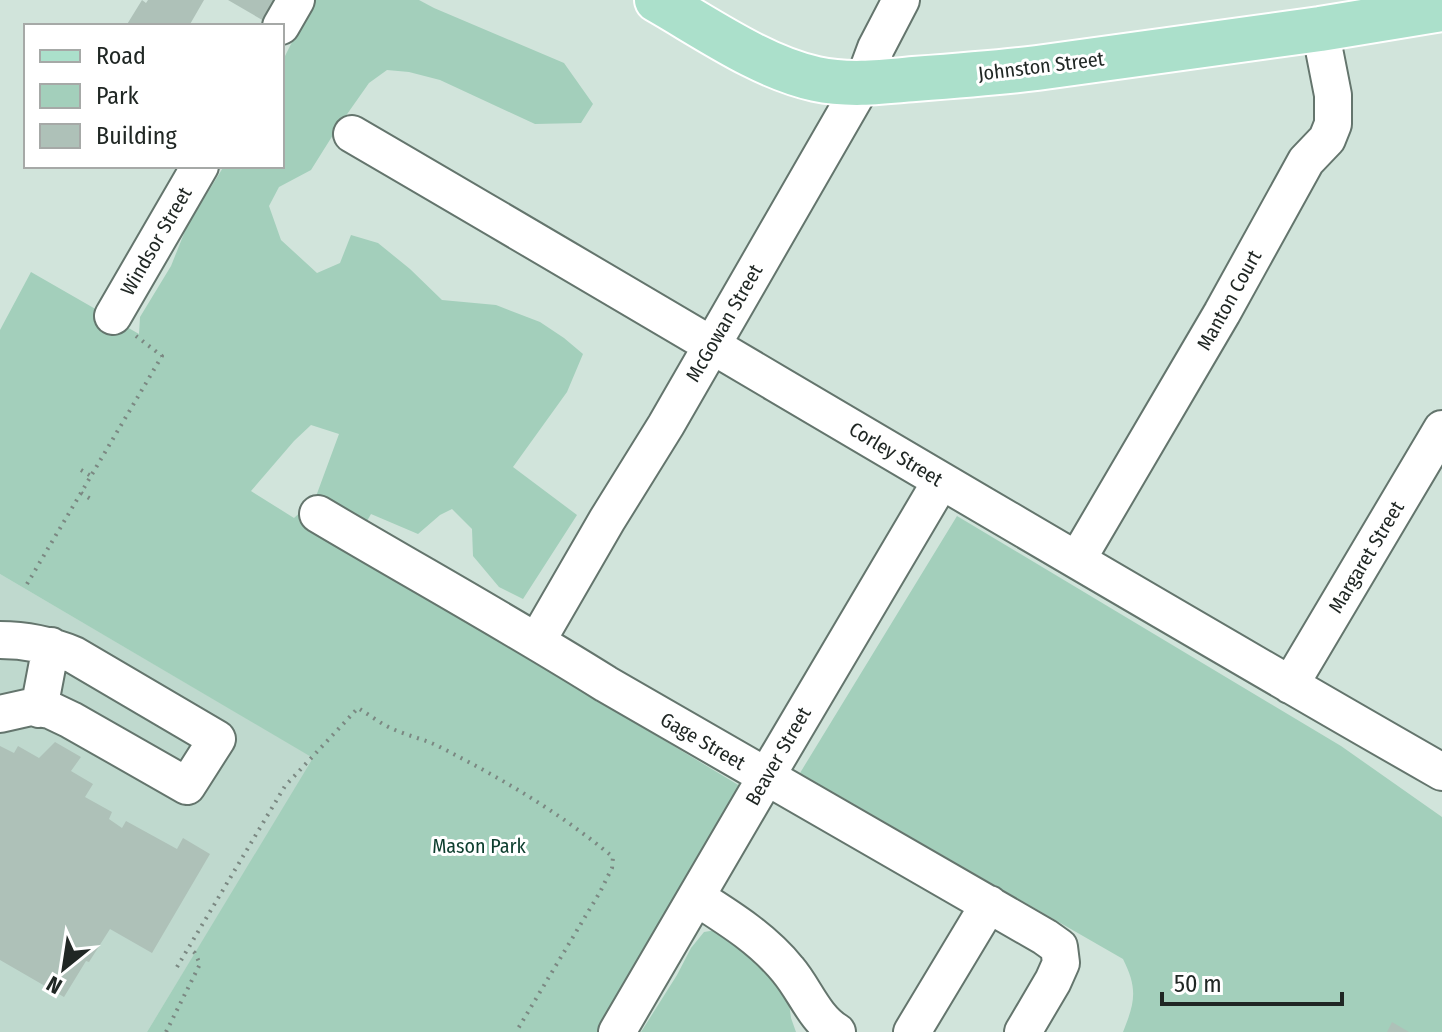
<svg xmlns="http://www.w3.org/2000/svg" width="1442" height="1032" font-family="'Fira Sans Condensed',sans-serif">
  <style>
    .built { fill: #bfd9ce }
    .green { fill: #a3cfbb; fill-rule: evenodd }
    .building { fill: #aec1b8 }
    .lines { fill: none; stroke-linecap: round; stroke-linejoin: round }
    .minor-casing { stroke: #64756d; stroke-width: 40 }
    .major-casing { stroke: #fff; stroke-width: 48 }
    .path { stroke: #7b8882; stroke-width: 4; stroke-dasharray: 2 6; stroke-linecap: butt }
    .minor { stroke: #fff; stroke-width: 36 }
    .major { stroke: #abe0cb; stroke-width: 44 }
    .labels { text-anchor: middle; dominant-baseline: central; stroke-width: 6; stroke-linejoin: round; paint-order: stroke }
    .street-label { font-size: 20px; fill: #202724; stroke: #fff }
    .park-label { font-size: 20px; fill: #0d3e2e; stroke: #fff }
  </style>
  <rect width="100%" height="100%" fill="#d1e4db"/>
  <path class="built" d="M0 574 314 758 147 1032H0Z"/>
  <path class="green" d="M313 0H419L434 8 564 63 593 104 581 123 535 124 440 80 409 72 387 70 369 83 338 127 311 170 279 187 269 206 281 240 317 273 340 263 351 235 378 243 410 269 442 300 496 305 540 322 564 338 583 354 567 392 513 467 577 515 523 599 499 587 473 556 472 529 452 509 440 515 418 534 371 514 350 551 745 789 607 1032H147L313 758 0 574V330L31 272 139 334 140 317 171 266 187 226 224 166H282V62ZM311 425 339 434 315 499 294 518 251 491 294 441Z
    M957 516 1341 746 1442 817V1032H1123C1135 1002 1138 989 1123 959L800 773Z
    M728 928 787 987 791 1018 796 1032H641L677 975 691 948 704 932Z"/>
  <path class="building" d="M142 0 146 3 148 0H204L189 26H126Z
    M228 0H275L264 21Z
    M55 742 81 757 71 771 93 784 85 797 112 812 109 819 122 828 126 821 177 849 183 838 210 854 152 953 110 929 89 962 86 961 64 997 0 960V746L14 753 18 746 39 758Z
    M1392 1022 1409 1032H1387Z"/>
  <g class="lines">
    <g class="minor-casing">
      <path id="minor" d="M281 26 296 0
        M352 134C716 346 1076 563 1442 772
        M113 316 200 166
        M318 514C414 571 512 625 606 684L1045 937 1059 947 1061 963 1053 981 1023 1032
        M1077 560 1222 313 1306 161 1327 139 1333 124V95L1320 29
        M0 640C27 640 50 645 74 655L217 739 187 786 71 720 50 710 31 707 0 714
        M537 641 607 520 666 425 863 83 876 48 901 0
        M1290 685 1442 429
        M39 709 51 646
        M696 897C729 918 763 939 788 970 805 990 814 1018 837 1032
        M617 1032 766 777 941 481
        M912 1032 989 904"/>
    </g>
    <g class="major-casing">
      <path id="major" d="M657 0C706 28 761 67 816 79 849 86 882 82 914 79 955 76 996 73 1037 68L1320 29 1442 9"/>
    </g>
    <path class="path" d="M81 470 91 476
      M81 493 94 501
      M27 584 162 356 136 336
      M177 967 285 786 358 708C370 715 382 725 395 730 409 736 423 739 436 745 501 778 556 810 613 857L612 868 600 892 516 1032
      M166 1032 200 964 195 953 189 948"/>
    <use href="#minor" class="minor"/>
    <use href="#major" class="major"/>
  </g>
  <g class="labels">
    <g class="street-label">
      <text transform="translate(1041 66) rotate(-7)">Johnston Street</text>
      <text transform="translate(156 241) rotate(-60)">Windsor Street</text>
      <text transform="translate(1229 300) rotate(-61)">Manton Court</text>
      <text transform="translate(724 323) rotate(-60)">McGowan Street</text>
      <text transform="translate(896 454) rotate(31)">Corley Street</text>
      <text transform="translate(1366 557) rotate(-59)">Margaret Street</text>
      <text transform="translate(703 741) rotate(30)">Gage Street</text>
      <text transform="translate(778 756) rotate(-60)">Beaver Street</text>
    </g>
    <g class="park-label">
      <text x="479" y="846">Mason Park</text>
    </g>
  </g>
  <rect x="24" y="24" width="260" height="144" fill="#ffffff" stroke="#a6a9a7" stroke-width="2"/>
  <rect x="40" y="50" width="40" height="12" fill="#abe0cb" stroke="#a6a9a7" stroke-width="2"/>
  <text x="96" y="64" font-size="24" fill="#202724">Road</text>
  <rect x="40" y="84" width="40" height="24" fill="#a3cfbb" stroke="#a6a9a7" stroke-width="2"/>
  <text x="96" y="104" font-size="24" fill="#202724">Park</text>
  <rect x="40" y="124" width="40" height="24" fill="#aec1b8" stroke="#a6a9a7" stroke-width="2"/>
  <text x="96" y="144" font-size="24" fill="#202724">Building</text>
  <g transform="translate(64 968) rotate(210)" stroke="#ffffff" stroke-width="6" paint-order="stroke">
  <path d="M0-6L14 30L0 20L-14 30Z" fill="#202724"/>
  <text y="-12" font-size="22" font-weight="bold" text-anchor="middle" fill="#202724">N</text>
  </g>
  <path d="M1162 992v12h180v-12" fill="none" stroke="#202724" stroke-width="4"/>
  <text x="1174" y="992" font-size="24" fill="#202724" stroke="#ffffff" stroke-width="6" paint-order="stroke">50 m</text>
</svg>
